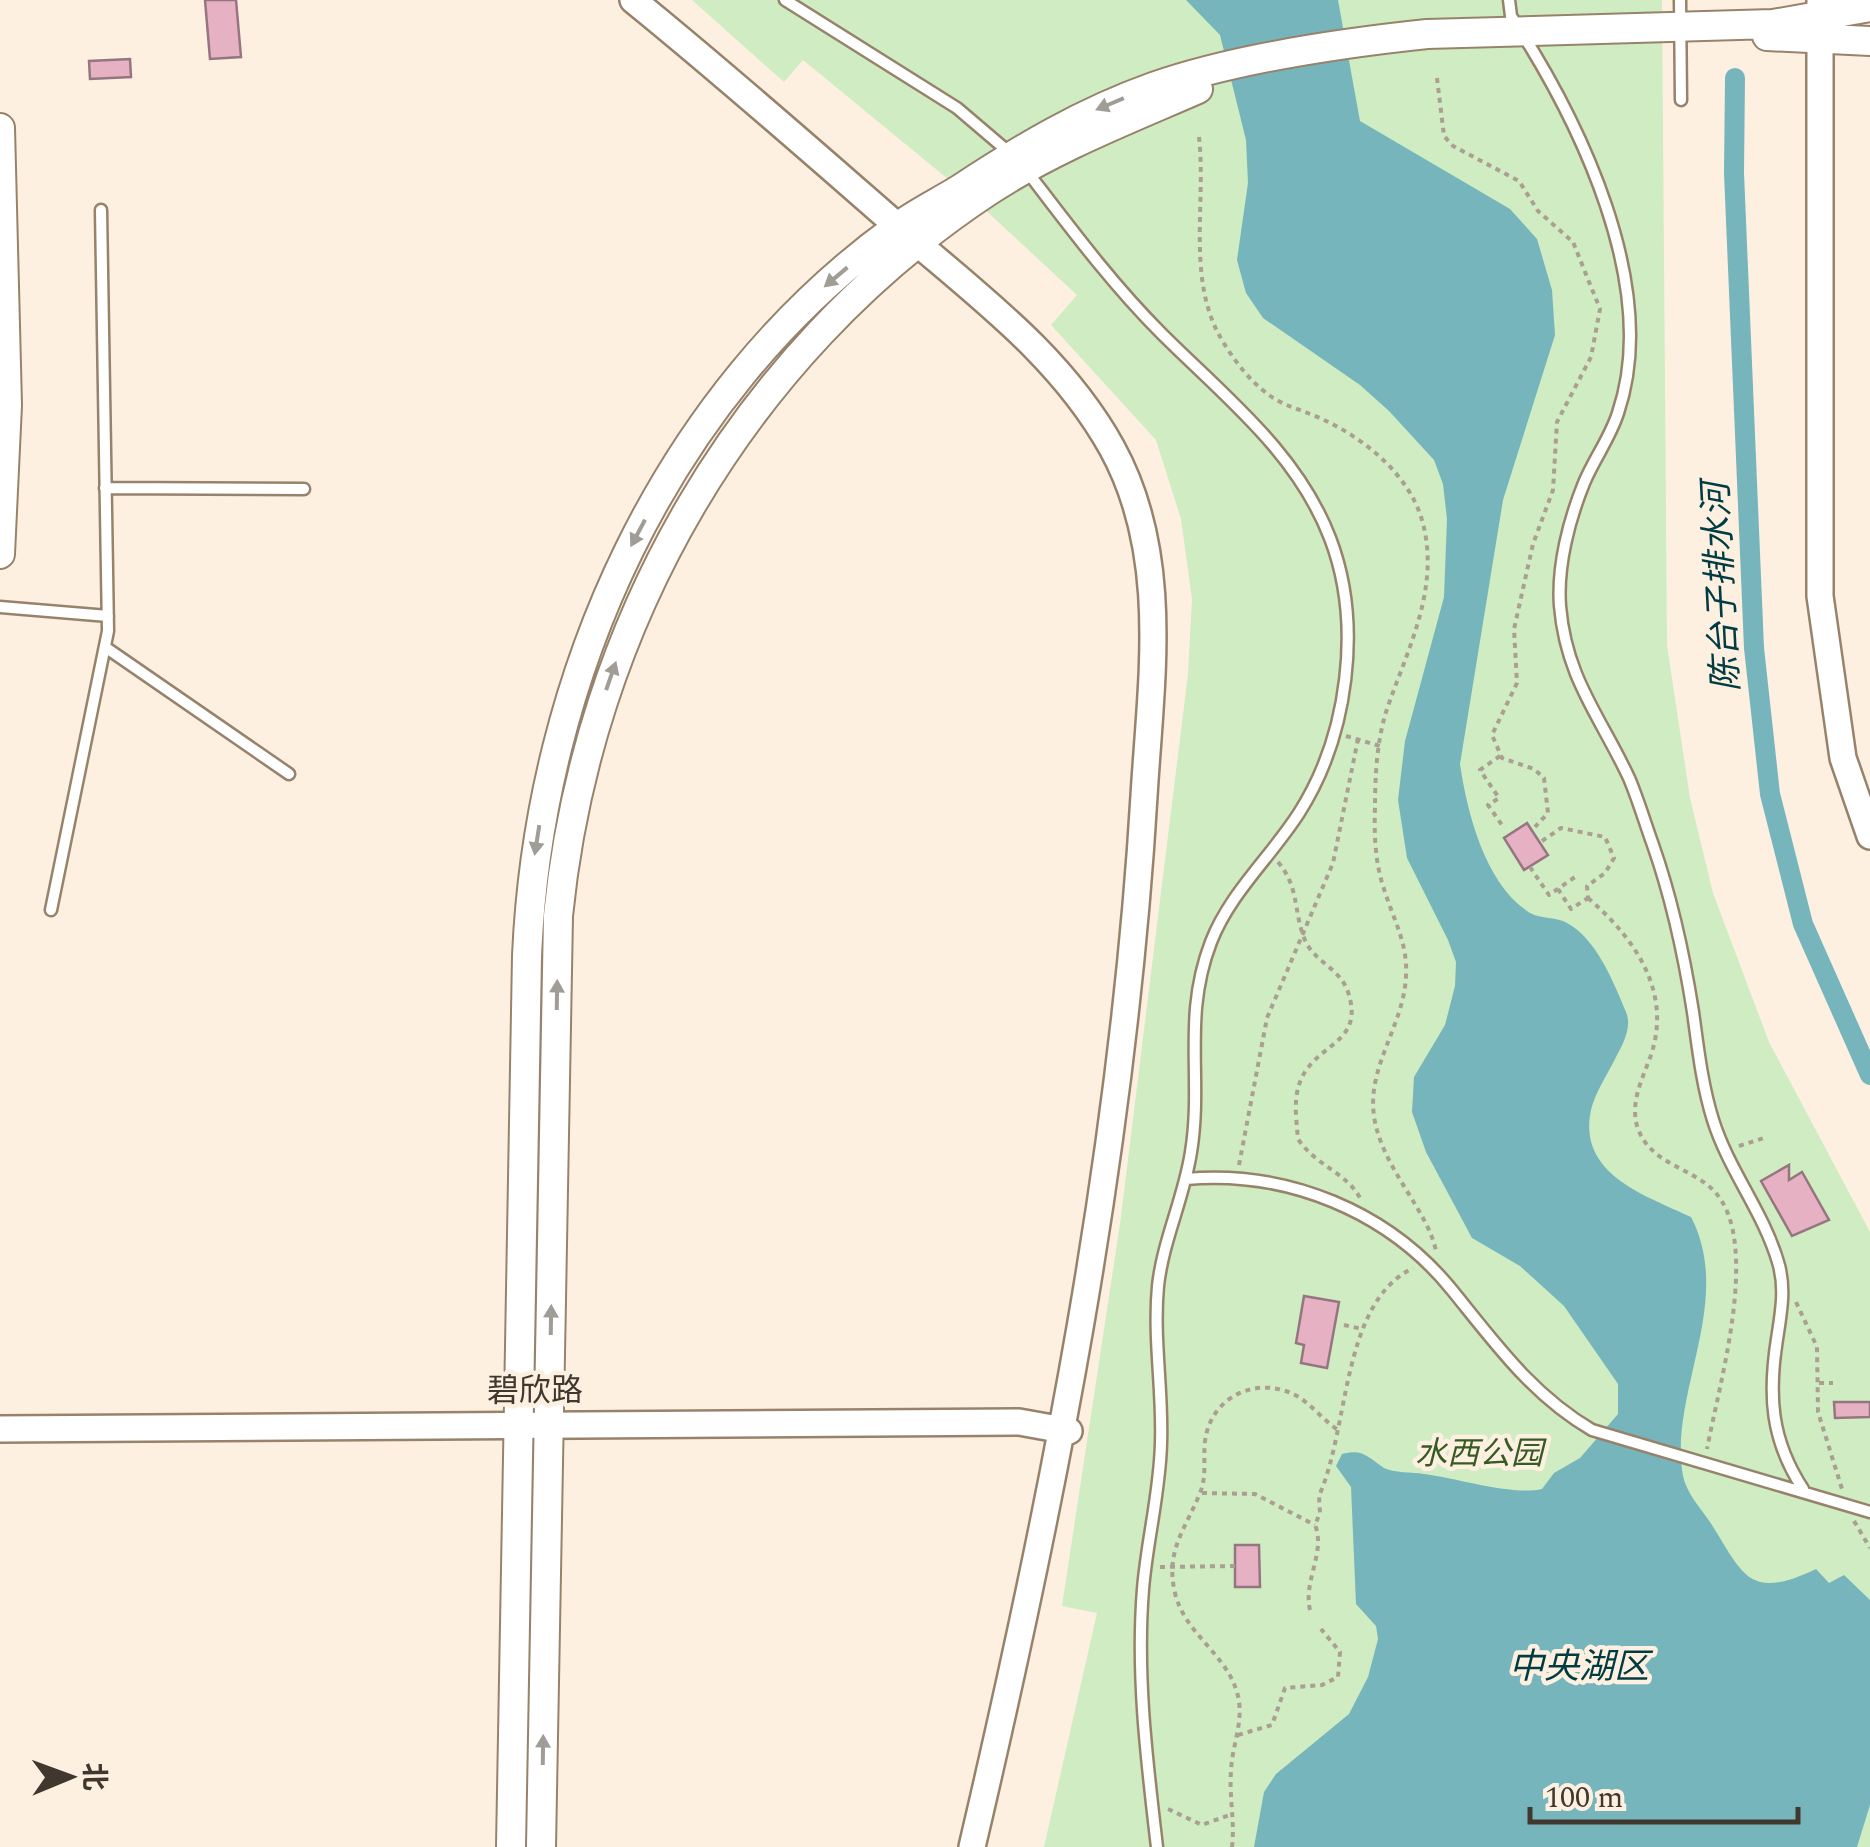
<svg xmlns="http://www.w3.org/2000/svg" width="1870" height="1847" font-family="Spectral,'Noto Sans SC',serif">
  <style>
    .green { fill: #cfecc2 }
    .water { fill: #77b5bc }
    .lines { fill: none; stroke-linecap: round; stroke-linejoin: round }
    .canal { stroke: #77b5bc; stroke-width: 20 }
    .building { fill: #e5b1c3; stroke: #957680; stroke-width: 2.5 }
    .service-casing { stroke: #97836c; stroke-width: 15 }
    .tertiary-casing { stroke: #97836c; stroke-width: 30 }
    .secondary-casing { stroke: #97836c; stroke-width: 32 }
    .path { stroke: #aa9f92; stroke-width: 4; stroke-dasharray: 5 5; stroke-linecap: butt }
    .service { stroke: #fff; stroke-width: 10 }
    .tertiary { stroke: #fff; stroke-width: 25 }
    .secondary { stroke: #fff; stroke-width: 28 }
    .oneway { fill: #a09c96 }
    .labels { text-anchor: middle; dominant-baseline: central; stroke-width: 9; stroke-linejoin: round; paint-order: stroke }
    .street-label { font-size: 32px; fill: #40382e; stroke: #fef0e1 }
    .park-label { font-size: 32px; font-style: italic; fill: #365b23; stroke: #fef0e1 }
    .water-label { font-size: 35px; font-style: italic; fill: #003c42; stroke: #fef0e1 }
  </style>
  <rect width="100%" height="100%" fill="#fef0e1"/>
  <path class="green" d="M692 0H1662L1667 645 1690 798 1713 893 1769 1042 1870 1232V1847H1044L1097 1613 1062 1606 1120 1224 1188 674 1192 599 1181 519 1156 440 1051 325 1077 295 982 207 803 60 784 82Z"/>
  <path class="water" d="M1186 0H1338L1360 121 1510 209 1537 239 1552 290 1555 335 1503 500 1460 764C1467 812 1485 885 1530 913 1541 919 1557 917 1567 923 1596 938 1614 983 1626 1012 1632 1026 1624 1042 1617 1055 1609 1072 1595 1092 1591 1110 1577 1175 1647 1196 1691 1217 1735 1302 1668 1394 1683 1476 1686 1492 1701 1509 1710 1522 1743 1573 1747 1602 1816 1569L1829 1583 1844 1575 1870 1600V1805L1857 1847H1254L1264 1792 1276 1774 1349 1714 1368 1677 1378 1639 1376 1626 1356 1604 1351 1487 1336 1466 1342 1454C1363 1448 1369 1458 1384 1468 1393 1473 1413 1472 1424 1474 1457 1478 1512 1496 1542 1489L1554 1473 1580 1458 1618 1414V1384L1564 1306 1520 1266 1472 1238 1426 1152 1412 1112 1414 1077 1445 1025 1455 986 1456 962 1448 940 1407 858 1398 800 1405 741 1444 597 1447 519 1443 484 1434 460 1389 411 1360 385 1263 318 1246 293 1237 260 1248 183 1246 140 1220 35Z"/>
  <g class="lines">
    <path class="canal" d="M1735 78 1734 173 1754 648 1770 794 1803 924 1870 1075"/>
  </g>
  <path class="building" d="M205 0H236L241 57 210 59Z
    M130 59 131 77 90 79 89 61Z
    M1527 823 1548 855 1524 870 1504 838Z
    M1789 1165V1180L1802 1172 1829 1220 1792 1236 1761 1181Z
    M1304 1296 1339 1302 1327 1368 1301 1363 1304 1345 1296 1343Z
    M1834 1402H1870V1417L1835 1418Z
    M1235 1545H1259L1260 1587H1235Z"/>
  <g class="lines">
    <g class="service-casing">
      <path id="service" d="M785 0 957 108 1011 154
        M1509 0 1511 16C1579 120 1661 286 1618 413 1610 438 1594 459 1584 483 1569 520 1557 566 1560 606 1566 678 1600 716 1629 778 1638 799 1645 823 1653 845 1672 899 1684 955 1693 1012 1698 1048 1702 1085 1713 1120 1729 1171 1763 1211 1778 1262 1786 1288 1781 1313 1777 1339 1768 1396 1771 1440 1803 1489
        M1680 0 1681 100
        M1026 170C1069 226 1111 283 1161 333 1224 396 1297 452 1330 538 1363 624 1348 736 1299 813 1270 858 1230 893 1211 942 1182 1017 1203 1078 1191 1152 1184 1198 1163 1240 1158 1286 1153 1339 1163 1391 1161 1443 1160 1492 1147 1540 1143 1589 1136 1675 1147 1762 1157 1847
        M105 488 304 489
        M0 607 108 616
        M105 647 289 774
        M51 910 108 631 101 210
        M1186 1179C1287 1170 1388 1211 1452 1290 1495 1343 1532 1395 1592 1430L1870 1512"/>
    </g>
    <g class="tertiary-casing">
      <path id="tertiary" d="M633 0C722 72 808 148 895 224 974 293 1060 354 1112 448 1171 555 1151 679 1144 796 1123 1150 1053 1502 972 1847
        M1820 0V596L1843 758 1870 836
        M0 1429 1019 1422 1069 1431"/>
    </g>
    <g class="secondary-casing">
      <path id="secondary" d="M1767 36 1870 41
        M0 128 7 405 0 554
        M511 1847 527 956C539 676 665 395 896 228 916 213 939 202 960 189 1022 148 1083 112 1153 87 1233 59 1342 43 1427 34L1773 24 1870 7
        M541 1847 558 916C587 624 741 355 987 192 1052 149 1127 120 1198 89"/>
    </g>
    <path class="path" d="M1437 78 1444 136 1453 146 1519 181 1538 211 1573 242 1600 309 1591 357 1557 422 1553 490 1533 544 1514 629 1517 683 1492 735 1502 758 1534 769 1544 778 1548 813 1535 827
      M1199 137C1206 200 1188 272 1217 331 1229 354 1248 380 1269 395 1285 407 1306 411 1324 420 1365 439 1409 475 1422 520 1441 587 1408 648 1387 709 1377 739 1375 776 1375 807 1374 834 1375 863 1384 889 1393 919 1408 943 1406 976 1404 1027 1364 1069 1375 1122 1385 1171 1428 1211 1436 1251
      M1346 736 1380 746
      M1500 756 1480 770 1499 798 1488 805 1504 828
      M1542 841 1561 828 1605 837 1614 858 1605 873 1587 886 1588 898
      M1278 862C1300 888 1293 912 1305 940 1314 962 1340 968 1348 992 1364 1040 1324 1042 1305 1072 1292 1092 1296 1116 1298 1139 1316 1166 1347 1173 1360 1198
      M1530 867 1549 895 1575 877
      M1558 889 1571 909 1588 898
      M1588 898C1638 941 1675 997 1648 1063 1640 1084 1630 1106 1638 1129 1652 1165 1691 1167 1714 1191 1762 1241 1719 1384 1707 1449
      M1739 1146 1767 1137
      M1239 1165 1267 1018 1333 863 1358 739
      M1796 1302 1817 1347 1818 1412 1842 1489
      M1344 1325 1362 1329
      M1819 1383H1833
      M1202 1493 1255 1494 1315 1525
      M1854 1521 1870 1548
      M1160 1567 1235 1566
      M1310 1610C1303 1581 1326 1552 1315 1525L1320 1513 1319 1496C1350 1426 1341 1303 1413 1268
      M1238 1735 1272 1725 1285 1688 1322 1685 1338 1677 1340 1652 1321 1629
      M1168 1809 1202 1825 1232 1814
      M1232 1847C1235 1822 1229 1796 1231 1771 1232 1745 1244 1722 1238 1696 1228 1654 1185 1635 1175 1593 1165 1551 1185 1530 1200 1493 1207 1476 1203 1459 1205 1441 1211 1395 1259 1375 1297 1396 1311 1404 1323 1420 1338 1430"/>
    <use href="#service" class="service"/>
    <use href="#tertiary" class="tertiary"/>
    <use href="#secondary" class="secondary"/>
  </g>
  <defs><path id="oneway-solid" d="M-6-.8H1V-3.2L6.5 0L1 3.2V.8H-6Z" transform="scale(2.5)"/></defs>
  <g class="oneway">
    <use href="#oneway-solid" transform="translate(1110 104) rotate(157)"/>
    <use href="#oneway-solid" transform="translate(836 277) rotate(140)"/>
    <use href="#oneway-solid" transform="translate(638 533) rotate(118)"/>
    <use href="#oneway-solid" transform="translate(611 676) rotate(-71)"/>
    <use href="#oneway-solid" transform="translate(537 840) rotate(99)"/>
    <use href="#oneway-solid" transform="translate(557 995) rotate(-89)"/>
    <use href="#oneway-solid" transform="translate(551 1320) rotate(-89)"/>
    <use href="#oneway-solid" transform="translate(543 1750) rotate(-89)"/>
  </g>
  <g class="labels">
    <g class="street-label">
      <text x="535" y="1391">碧欣路</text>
    </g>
    <g class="park-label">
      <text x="1479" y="1454">水西公园</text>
    </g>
    <g class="water-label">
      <text transform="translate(1722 587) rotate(-93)">陈台子排水河</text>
      <text x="1579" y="1667">中央湖区</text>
    </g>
  </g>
  <g transform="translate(70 1777) rotate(89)" stroke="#fef0e1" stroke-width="8" paint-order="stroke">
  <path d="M0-8L18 38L0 25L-18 38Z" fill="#40382e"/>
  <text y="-15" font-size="28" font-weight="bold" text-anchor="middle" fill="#40382e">北</text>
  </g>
  <path d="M1530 1807v15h268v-15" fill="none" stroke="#40382e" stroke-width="5"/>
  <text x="1545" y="1807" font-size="30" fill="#40382e" stroke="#fef0e1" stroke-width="8" paint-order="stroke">100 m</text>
</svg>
